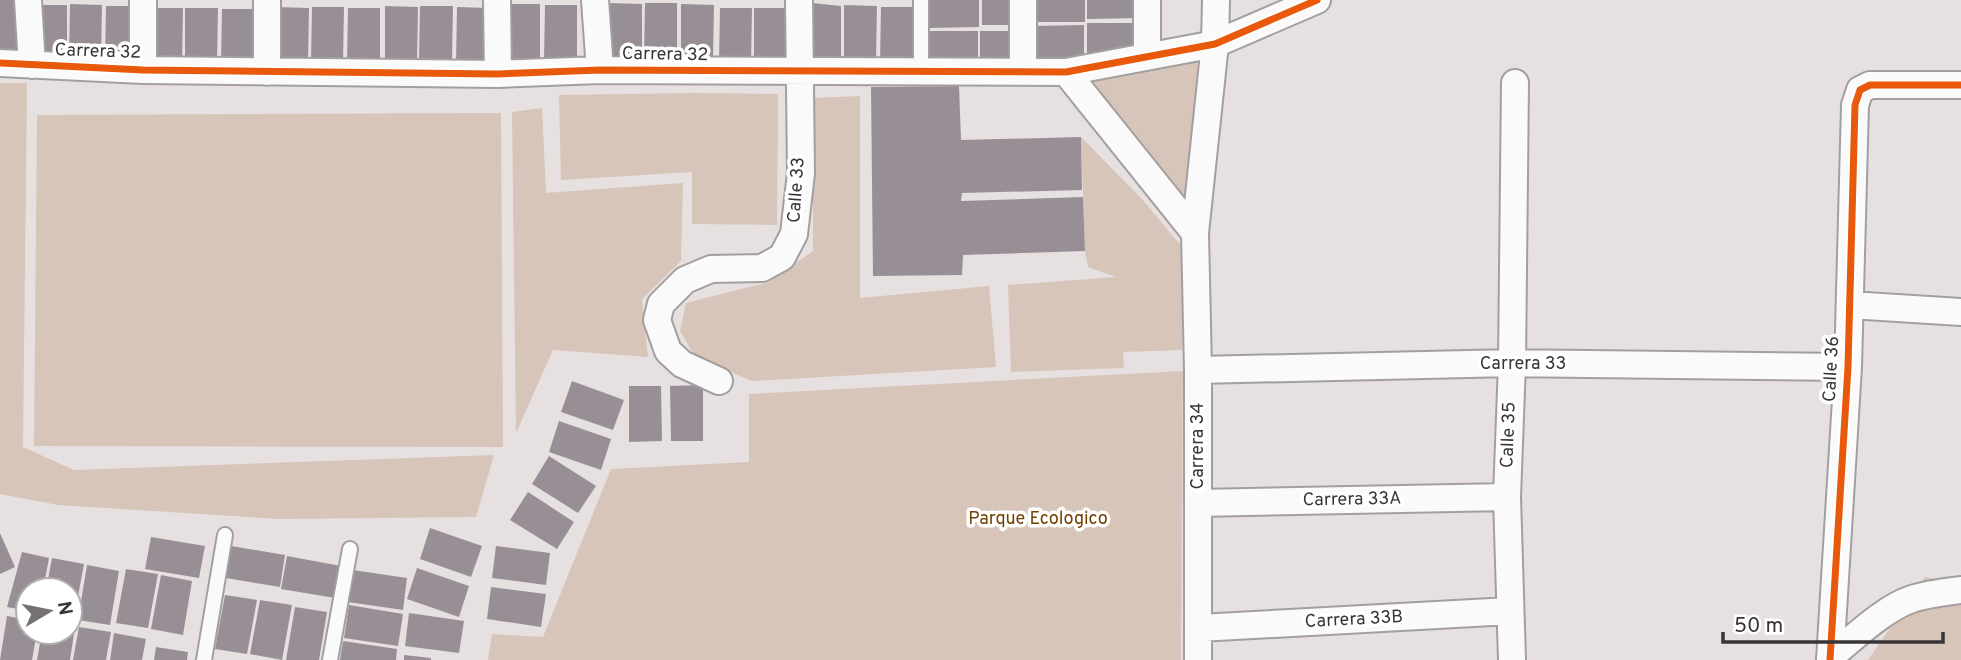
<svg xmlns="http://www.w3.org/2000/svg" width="1961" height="660" font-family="Overpass,sans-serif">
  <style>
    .green { fill: #d7c5b9 }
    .building { fill: #988f96 }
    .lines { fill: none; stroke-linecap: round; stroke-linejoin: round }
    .lane-casing { stroke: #a39fa0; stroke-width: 18 }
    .street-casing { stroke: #a39fa0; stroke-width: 30 }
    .lane { stroke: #fbfafa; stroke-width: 14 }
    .street { stroke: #fbfafa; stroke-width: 26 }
    .cycleway-casing { stroke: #fff; stroke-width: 11 }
    .cycleway { stroke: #e8590c; stroke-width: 7 }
    .labels { text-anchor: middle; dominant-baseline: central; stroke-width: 7; stroke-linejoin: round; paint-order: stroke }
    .street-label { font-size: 18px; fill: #393435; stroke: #fff }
    .park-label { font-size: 18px; fill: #714002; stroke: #fff }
  </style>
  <rect width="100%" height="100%" fill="#e7e0e1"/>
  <path class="green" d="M1198 55 1190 211 1084 76Z
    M0 83H27L23 447 74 470 494 455 476 517 278 519 58 505 0 494Z
    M693 93 778 94 777 225 692 224V172L561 180 559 95Z
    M860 96V298L989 286 996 367 752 381 695 357 680 331 686 303 769 282 813 251V98Z
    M542 108 546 193 683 183 681 261 642 299 648 357 553 350 516 433 512 112Z
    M501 113 503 447 34 446 37 115Z
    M1081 137 1141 198 1182 247V350L1123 352 1124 368 1011 372 1008 285 1116 277 1088 267 1085 251Z
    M1183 371 1181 660H488L492 634 543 637 611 469 749 462V394Z
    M1925 577 1961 584V660H1868Z"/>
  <path class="building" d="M0 0H20L24 55 0 54Z
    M929 0H979V27L929 28Z
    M982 0H1017L1016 25H982Z
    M1035 0H1085V22H1035Z
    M1087 0H1142V18L1087 19Z
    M610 3 642 4V59H609Z
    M645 3H677V59L644 58Z
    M812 3 841 6V61H809Z
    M70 4 102 5 101 60H69Z
    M508 4H540V60L508 59Z
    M681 4 714 5 713 60H681Z
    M35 5H67V61L39 60Z
    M545 5H577V61L544 60Z
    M844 5 877 6 876 61 844 60Z
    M106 6H139L138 61H105Z
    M385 6 418 7 417 63 385 62Z
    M420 6H453L452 62H419Z
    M277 7 309 8 308 63 276 62Z
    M312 7H344L343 63 311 62Z
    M457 7 489 8 488 63H456Z
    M881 7H913L912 62H880Z
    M151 8H183L182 64 150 63Z
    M185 8H218L217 64 185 63Z
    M348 8H380V64L347 63Z
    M720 8H752L751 64 719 63Z
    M754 8H787L786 63H754Z
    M222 9H254V65H221Z
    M1087 23H1142V55L1087 56Z
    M1084 25V58H1034V26Z
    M928 31H978V63L928 64Z
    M980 31H1017V63H980Z
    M959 86 961 140 1081 137 1082 190 962 193 961 201 1083 197 1085 251 963 255 962 275 873 276 871 87Z
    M572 381 624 400 613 430 561 412Z
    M703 385V441H671L670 386Z
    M629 386H661L662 441 629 442Z
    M559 421 611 439 601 470 549 452Z
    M549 456 596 486 578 513 532 484Z
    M528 492 574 522 557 549 510 520Z
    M430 528 482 546 471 577 420 559Z
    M0 533 15 567 0 574Z
    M151 537 205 546 199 578 145 569Z
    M231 546 285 555 280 587 226 578Z
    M496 546 550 553 546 585 492 578Z
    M22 552 49 558 43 590H28V611L7 607Z
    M287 556 341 566 335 598 281 589Z
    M52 558 84 564 74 618 70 617V590H46Z
    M87 565 119 571 110 625 78 620Z
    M417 568 469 586 459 617 407 599Z
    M126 569 158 574 148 628 116 623Z
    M353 570 407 578 403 610 348 602Z
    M161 575 192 581 183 635 151 629Z
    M491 587 546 594 541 627 487 619Z
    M225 595 257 600 247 654 215 649Z
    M260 600 292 605 282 660 250 654Z
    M349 605 403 614 398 646 344 638Z
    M295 607 327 612 319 660H286Z
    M409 613 464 621 459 653 405 646Z
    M7 616 28 620V632H37L32 660H0Z
    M70 626 75 627 70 660H37L42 632H70Z
    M79 627 111 632 106 660H73Z
    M114 633 146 639 142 660H110Z
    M343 641 397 649 396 660H340Z
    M156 647 188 652 187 660H154Z
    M404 655 431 658V660H404Z"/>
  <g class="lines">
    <g class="lane-casing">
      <path id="lane" d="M921 0V72
        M204 660 225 535
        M330 660 350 549"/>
    </g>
    <g class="street-casing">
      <path id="street" d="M28 0 32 65
        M143 0V70
        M497 0 498 74
        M595 0 600 70
        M1147 0V56
        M0 63 143 70 498 74 600 70 1066 72 1215 44 1317 0
        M267 72V0
        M1023 72V0
        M1066 72 1195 233 1198 370V660
        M1195 233 1215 44 1216 0
        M1850 305 1961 312
        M1198 370 1512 363 1848 367
        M719 381 682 364 668 351 657 320 661 304 685 280 711 269 762 268 782 257 794 234 801 173 799 0
        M1198 503 1507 497
        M1199 628 1510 611
        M1830 657C1853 639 1884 608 1912 599 1927 594 1945 592 1961 590
        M1512 660 1507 497 1512 363 1515 83
        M1830 660 1848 367 1855 105 1860 90 1870 85H1961"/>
    </g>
    <use href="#lane" class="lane"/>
    <use href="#street" class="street"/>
    <g class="cycleway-casing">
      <path id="cycleway" d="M0 63 143 70 498 74 600 70 1066 72 1215 44 1317 0
        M1830 660 1848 367 1855 105 1860 90 1870 85H1961"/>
    </g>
    <use href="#cycleway" class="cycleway"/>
  </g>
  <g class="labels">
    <g class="street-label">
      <text transform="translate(98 52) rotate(2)">Carrera 32</text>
      <text transform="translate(665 55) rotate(1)">Carrera 32</text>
      <text transform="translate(797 190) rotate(-86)">Calle 33</text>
      <text x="1523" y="364">Carrera 33</text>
      <text transform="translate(1832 369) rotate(-87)">Calle 36</text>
      <text transform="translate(1509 435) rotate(-88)">Calle 35</text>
      <text transform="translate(1198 446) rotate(-90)">Carrera 34</text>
      <text transform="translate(1352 500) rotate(-1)">Carrera 33A</text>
      <text transform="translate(1354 620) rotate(-3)">Carrera 33B</text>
    </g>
    <g class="park-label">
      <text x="1038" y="519">Parque Ecologico</text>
    </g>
  </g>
  <g transform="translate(49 611) rotate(80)"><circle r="33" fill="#ffffff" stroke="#b0aeae" stroke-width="2"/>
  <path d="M0-5L12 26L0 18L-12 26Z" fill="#767071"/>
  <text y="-10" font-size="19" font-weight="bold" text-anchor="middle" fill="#393435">N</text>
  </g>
  <path d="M1723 632v10h220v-10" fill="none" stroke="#393435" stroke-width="3.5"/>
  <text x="1734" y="632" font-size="21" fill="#393435" stroke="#ffffff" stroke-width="5" paint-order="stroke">50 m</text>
</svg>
